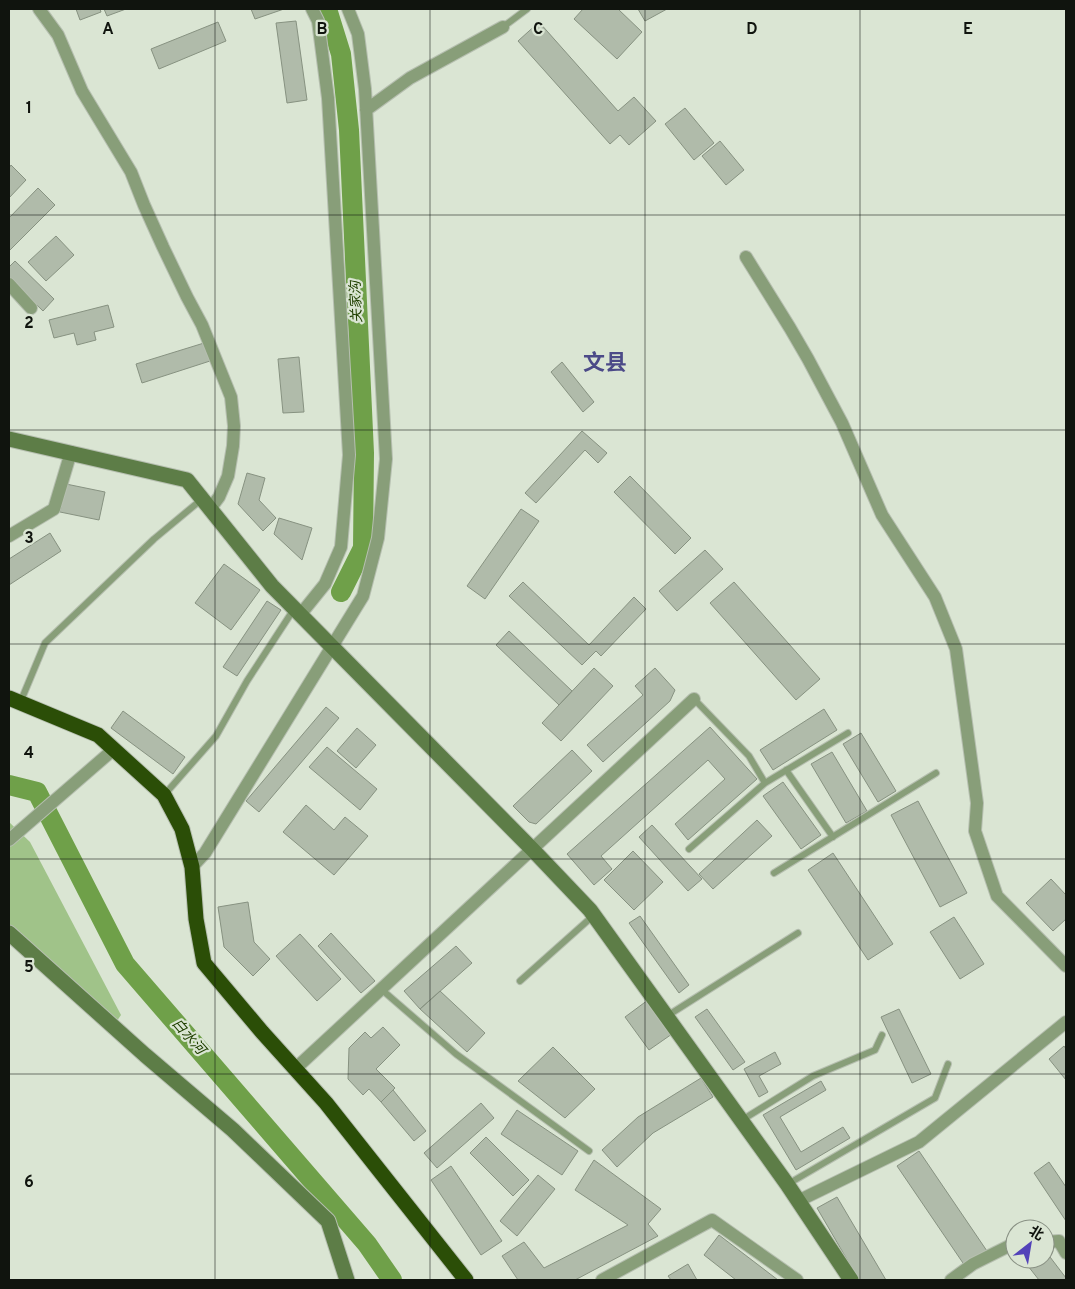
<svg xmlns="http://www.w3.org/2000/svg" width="1075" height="1289" font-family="Overpass,'Noto Sans SC',sans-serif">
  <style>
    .green { fill: #a0c389 }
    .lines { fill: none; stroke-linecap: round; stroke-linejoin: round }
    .river { stroke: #6fa049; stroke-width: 20 }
    .building { fill: #b0bbaa; stroke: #879281 }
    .lane-casing { stroke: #b6bfb0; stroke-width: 8 }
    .street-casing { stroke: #b6bfb0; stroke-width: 14 }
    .secondary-casing { stroke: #b6bfb0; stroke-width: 17 }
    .highway-casing { stroke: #b6bfb0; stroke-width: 17 }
    .lane { stroke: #889e79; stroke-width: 6 }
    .street { stroke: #889e79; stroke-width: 12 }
    .secondary { stroke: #5d7d47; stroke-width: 15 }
    .highway { stroke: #2b4e07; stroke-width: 15 }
    .grid { fill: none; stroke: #10140e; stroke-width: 1; stroke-opacity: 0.55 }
    .labels { text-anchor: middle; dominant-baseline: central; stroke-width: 4.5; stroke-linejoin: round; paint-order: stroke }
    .water-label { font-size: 14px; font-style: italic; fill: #204000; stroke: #dae5d3 }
    .town-label { font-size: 22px; font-weight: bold; fill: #4c4a88; stroke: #dae5d3 }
    .grid-label { font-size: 16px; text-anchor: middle; font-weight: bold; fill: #10140e; stroke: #dae5d3; stroke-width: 4.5; stroke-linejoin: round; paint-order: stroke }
  </style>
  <rect width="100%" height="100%" fill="#dae5d3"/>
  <path class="green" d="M9 822 30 842 121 1015 112 1028 9 935Z"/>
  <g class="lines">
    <path class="river" d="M327 9 341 54 349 130 364 453 363 548 341 592
      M9 785 37 792 125 964 367 1244 392 1280"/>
  </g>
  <path class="building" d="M76 9H100L101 12 80 20Z
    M104 9H126L107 16Z
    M251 9H284L255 19Z
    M583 9H618L642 32 617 59 574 19Z
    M638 9H667L645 21Z
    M296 21 307 100 287 103 276 23Z
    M218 22 226 41 159 69 151 49Z
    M539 22 618 111 634 97 656 121 629 145 620 135 610 144 518 41Z
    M685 108 714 143 694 160 665 124Z
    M720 141 744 170 726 185 702 156Z
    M11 165 26 180 9 198V168Z
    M38 188 55 205 9 251V218Z
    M56 236 74 255 46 281 28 262Z
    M15 261 54 299 43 311 9 278V267Z
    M108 305 114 327 94 332 96 340 77 345 74 333 54 338 49 320Z
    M204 343 210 361 142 383 136 364Z
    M299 357 304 412 283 413 278 359Z
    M562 362 594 402 583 412 551 372Z
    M582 431 607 453 598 463 585 450 536 503 525 493Z
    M247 473 265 478 259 500 276 518 263 531 238 504Z
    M630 476 691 538 675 554 614 492Z
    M66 484 105 492 99 520 60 512Z
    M521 509 539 521 485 599 467 586Z
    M279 518 312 528 302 560 274 534Z
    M50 533 61 551 9 585V559Z
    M705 550 723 569 677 611 659 591Z
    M224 564 260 590 231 630 195 603Z
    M523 582 589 645 634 597 646 609 601 656 596 651 582 665 509 596Z
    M734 582 820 679 796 700 710 603Z
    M267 601 281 610 237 676 223 667Z
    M509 631 572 691 559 705 496 645Z
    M594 668 613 686 561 741 542 723Z
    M655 668 675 690 670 701 603 762 587 745 643 695 635 686Z
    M326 707 339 718 259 812 246 801Z
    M824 709 837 730 773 770 760 750Z
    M123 711 185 757 173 774 111 728Z
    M710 727 757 779 688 840 675 824 725 779 708 760 601 856 612 869 594 885 567 854Z
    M357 728 376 745 356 768 337 751Z
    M861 733 896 791 878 802 843 744Z
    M327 747 377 789 360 810 309 767Z
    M572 750 592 771 536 824 529 822 513 806Z
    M832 752 867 811 846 823 811 764Z
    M783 782 821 835 801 849 763 796Z
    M918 801 967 893 940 907 891 815Z
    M306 805 334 830 345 817 368 836 334 875 283 832Z
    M757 820 772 836 713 889 699 874Z
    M652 825 702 879 688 891 639 837Z
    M633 851 663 882 634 910 604 880Z
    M833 853 893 944 868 960 808 870Z
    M1051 879 1066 895V919L1053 931 1026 903Z
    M248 902 254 942 270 959 253 976 224 947 218 907Z
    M640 916 689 985 679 993 629 923Z
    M954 917 984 964 960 979 930 932Z
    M331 933 375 981 361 993 318 946Z
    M300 934 341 979 317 1001 276 956Z
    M456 946 472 963 420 1009 404 991Z
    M440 991 485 1033 467 1052 420 1009Z
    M648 1000 672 1034 649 1050 625 1017Z
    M707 1009 745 1062 733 1070 695 1017Z
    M899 1009 931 1074 912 1083 881 1017Z
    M383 1027 400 1045 376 1069 395 1088 381 1102 369 1089 363 1095 348 1079 349 1048 365 1032 371 1038Z
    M1064 1046 1066 1049V1080L1049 1059Z
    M553 1047 595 1089 565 1118 518 1081Z
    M775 1052 781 1064 759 1076 768 1092 759 1097 744 1069Z
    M701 1078 713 1097 653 1133 617 1167 602 1150 638 1117Z
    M821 1081 826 1090 780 1117 801 1152 843 1127 850 1138 796 1170 763 1115Z
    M393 1090 426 1131 414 1141 381 1102Z
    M481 1103 494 1118 437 1168 424 1153Z
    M517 1110 578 1151 562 1175 501 1134Z
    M486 1137 529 1180 513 1196 470 1153Z
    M919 1151 987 1251 965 1266 897 1166Z
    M594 1160 661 1209 648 1224 658 1236 575 1280H518L502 1256 524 1242 544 1268 628 1225 575 1190Z
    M1049 1162 1066 1187V1221L1034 1173Z
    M451 1166 502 1241 481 1255 431 1180Z
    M538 1175 555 1189 517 1236 500 1221Z
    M837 1197 886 1280H859L817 1208Z
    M719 1235 778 1280H736L704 1255Z
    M1047 1253 1066 1278V1280H1039L1028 1266 1038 1259H1045V1254Z
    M688 1264 697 1280H671L668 1276Z"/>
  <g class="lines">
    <g class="lane-casing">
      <path id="lane" d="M503 27 527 9
        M694 699 749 756 765 783
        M20 703 45 643 154 539 202 499
        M786 770 833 837
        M165 794 216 736 247 681 294 609
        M689 849 765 783 848 733
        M774 873 936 773
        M520 981 594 915
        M381 989 456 1054 589 1151
        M667 1016 798 933
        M742 1120 813 1076 875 1050 882 1035
        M788 1184 935 1098 948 1064"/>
    </g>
    <g class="street-casing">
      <path id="street" d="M39 9 58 35 82 91 131 172 144 205 163 247 187 297 202 325 231 397 234 426 233 446 228 476 219 497 210 509
        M366 110 410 78 503 27
        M746 257 790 328 808 359 842 423 882 515 935 597 956 649 977 803 975 831 997 896 1066 966
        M9 284 31 308
        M9 536 54 509 71 452
        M300 615 325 584 341 547 349 455 328 98 318 21 312 9
        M9 840 114 749
        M192 867 205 853 363 596 378 538 386 459 365 89 358 34 348 9
        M295 1069 694 699
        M798 1201 919 1142 1066 1022
        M1045 1242 1059 1241 1066 1253
        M602 1280 712 1220 797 1280
        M951 1280 973 1264 1015 1243"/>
    </g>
    <g class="secondary-casing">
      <path id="secondary" d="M9 439 187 480 272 586 532 849 590 910 787 1184 851 1280
        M9 933 145 1055 233 1130 328 1221 347 1280"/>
    </g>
    <g class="highway-casing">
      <path id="highway" d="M9 698 98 735 164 795 182 829 192 867 196 919 204 963 262 1032 326 1103 466 1280"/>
    </g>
    <use href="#lane" class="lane"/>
    <use href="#street" class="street"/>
    <use href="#secondary" class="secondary"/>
    <use href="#highway" class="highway"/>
  </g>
  <path class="grid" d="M215 9V1280M430 9V1280M645 9V1280M860 9V1280M9 215H1066M9 430H1066M9 644H1066M9 859H1066M9 1074H1066"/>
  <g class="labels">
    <g class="water-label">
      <text transform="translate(357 302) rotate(-93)">关家沟</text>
      <text transform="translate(188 1037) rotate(49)">白水河</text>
    </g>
    <g class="town-label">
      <text x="605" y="364">文县</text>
    </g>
  </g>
  <g class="grid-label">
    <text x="108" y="34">A</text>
    <text x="322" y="34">B</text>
    <text x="538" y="34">C</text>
    <text x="752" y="34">D</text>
    <text x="968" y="34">E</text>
    <text x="29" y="113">1</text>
    <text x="29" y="328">2</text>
    <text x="29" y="543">3</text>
    <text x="29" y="758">4</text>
    <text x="29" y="972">5</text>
    <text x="29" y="1187">6</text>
  </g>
  <rect width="1075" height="1289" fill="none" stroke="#10140e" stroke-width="20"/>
  <g transform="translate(1030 1244) rotate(31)"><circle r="24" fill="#dae5d3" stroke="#899184"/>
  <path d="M0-4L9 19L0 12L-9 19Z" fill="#5242b9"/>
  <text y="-8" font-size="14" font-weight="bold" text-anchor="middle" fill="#10140e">北</text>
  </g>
</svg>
